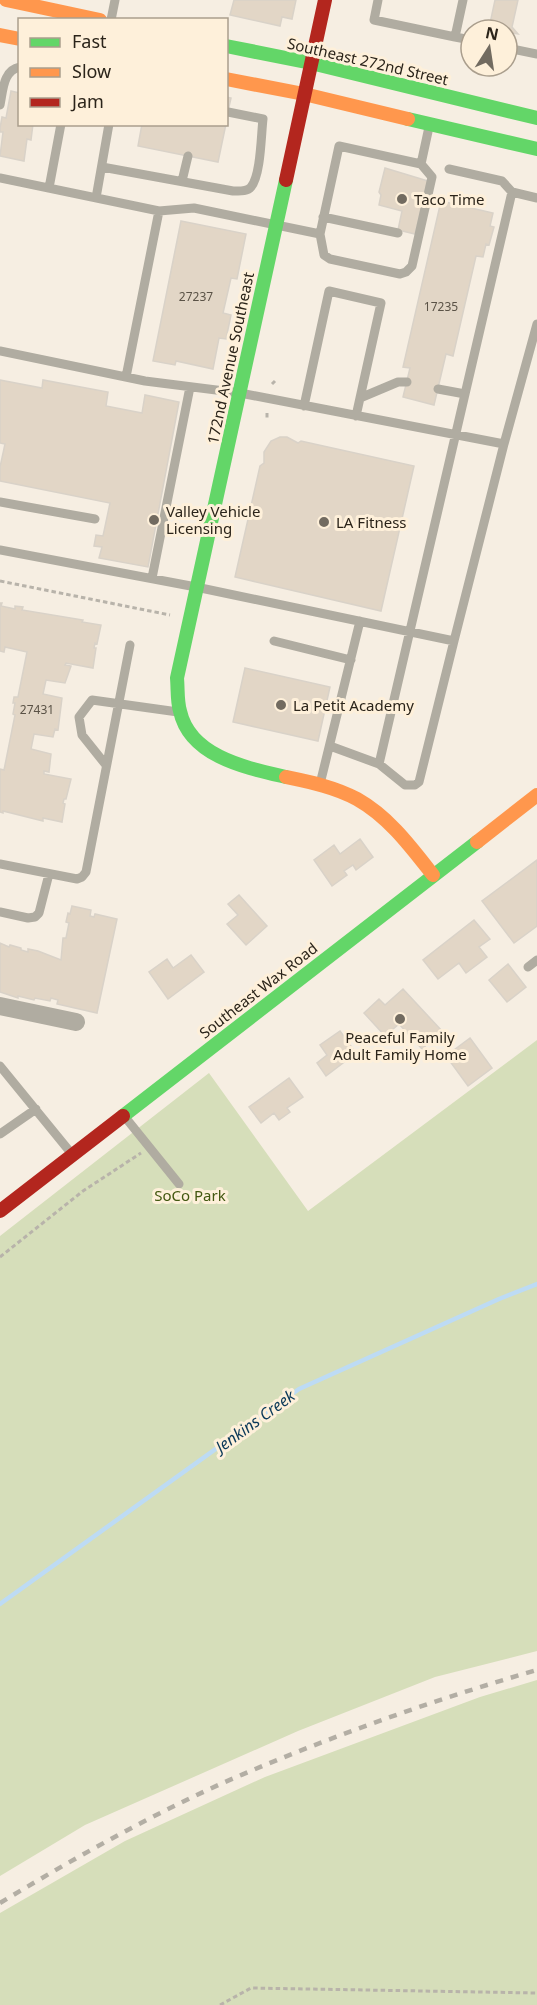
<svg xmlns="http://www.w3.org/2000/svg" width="537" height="2005" font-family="'Noto Sans',sans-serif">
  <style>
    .green { fill: #d6deba }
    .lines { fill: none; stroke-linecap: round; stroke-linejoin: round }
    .stream { stroke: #bddbf4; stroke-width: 4.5 }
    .building { fill: #e2d6c6; stroke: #d9d2c8; stroke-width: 1.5 }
    .path { stroke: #b8b3aa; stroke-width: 3; stroke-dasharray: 4.5 3; stroke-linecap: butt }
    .lane { stroke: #b0aca1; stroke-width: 9 }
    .street { stroke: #b0aca1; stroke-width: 18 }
    .fast { stroke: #63d668; stroke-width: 14 }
    .slow { stroke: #ff974d; stroke-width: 14 }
    .jam { stroke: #b3261e; stroke-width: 14 }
    .rail { stroke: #b3aea4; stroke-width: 4.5; stroke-dasharray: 8 8; stroke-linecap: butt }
    .poi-dot { fill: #726b60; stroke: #fef0da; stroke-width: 2 }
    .labels { text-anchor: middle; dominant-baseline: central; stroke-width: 6; stroke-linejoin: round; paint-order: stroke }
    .number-label { font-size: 12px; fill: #5a5246 }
    .street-label { font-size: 15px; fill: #2b241a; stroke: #fef0da }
    .poi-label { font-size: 15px; fill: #2b241a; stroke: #fef0da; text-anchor: start }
    .park-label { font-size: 15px; fill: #42570f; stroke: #fef0da }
    .water-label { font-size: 16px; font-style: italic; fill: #0b3959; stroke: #fef0da }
  </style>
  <rect width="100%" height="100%" fill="#f6eee2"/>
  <path class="green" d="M537 1040V1651L435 1677 298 1731 85 1825 0 1876V1236L209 1073 308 1211Z
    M537 1680V2005H0V1913L125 1841 265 1777 480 1697Z"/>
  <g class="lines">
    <path class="stream" d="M0 1604 299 1389 499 1299 537 1284"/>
  </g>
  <path class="building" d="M234 0H296L292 19 282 17 280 26 230 15Z
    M495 0H518L512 27 518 34 507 32V30L489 28Z
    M11 91 20 93V124H33L31 140 27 139 24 161 0 156 3 132H0V128L2 117 6 118Z
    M226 97 231 98 226 120Z
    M142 124H226L218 162 138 146Z
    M385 168 428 181 415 234 398 230 402 211 379 205 381 195 379 192Z
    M441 201 493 213 490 226 494 227 489 245 486 244 483 257 476 256 453 356 446 354 434 405 403 397 410 368 403 367Z
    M181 221 246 234 237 279 231 278 223 313 231 315 226 339 219 338 213 369 176 361 175 365 153 361Z
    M0 380 42 388 43 380 108 392 106 406 142 413 145 395 179 402 148 567 99 558 102 547 94 546 96 535 103 536 110 503 0 481V467L5 444 0 443Z
    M280 437H287L298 443 301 441 414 466 381 611 235 577 260 466 264 463V452L271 441Z
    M0 603H2L1 606 15 609V606L23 607 22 610 83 620 82 622 101 625 97 644 95 643 94 648H96L93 668 66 663 65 665 71 666 65 683 46 680 43 694 62 698 58 730 55 729 53 737 34 734 31 749 51 754 49 772 44 771V774L71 779 66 799H64L63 803 65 804 62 822 43 818V821L3 811V813L0 812V769L4 770 15 715 13 714 15 703H13L14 697H18L27 652 5 647 4 652 0 651Z
    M245 668 330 687 318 741 233 722Z
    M360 839 373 857 356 870 353 865 344 871 347 875 332 886 314 860 334 845 340 854Z
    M537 860V926L514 943 482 901Z
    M239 895 267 926 246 945 227 924 238 915 228 904Z
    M72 906 91 910 90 916 94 917 95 914 117 919 97 1013 57 1004 58 1000 51 998 50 1001 35 998 34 1000 18 996V998L0 992V943L9 947 10 945 21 948V950L28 952V949L38 951 61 960 63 938H66L69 923 66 922 68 913 70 914Z
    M474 920 490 939 479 947 487 957 466 973 459 963 438 979 423 960Z
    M191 955 204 972 168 999 149 972 167 959 173 968Z
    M508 964 526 987 507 1002 489 980Z
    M403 989 442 1031 422 1049 399 1024 385 1036 364 1013 379 999 385 1005Z
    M340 1031 356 1053 326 1076 317 1063 327 1055 320 1045Z
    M470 1038 492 1068 468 1086 446 1056Z
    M289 1078 303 1097 287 1108 290 1112 279 1120 274 1113 261 1123 249 1107Z"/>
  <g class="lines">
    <path class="path" d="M272 384 275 381
      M267 413V418
      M0 581 170 615
      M0 1257 83 1191 141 1153
      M220 2005 251 1988 537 1993"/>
    <path class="lane" d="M378 0 374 20 455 37 463 0
      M111 20 115 0
      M455 37 471 40
      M507 48 537 54
      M0 105C3 91 3 70 20 67
      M102 167 233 191C239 191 247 192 251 187 261 175 261 135 263 119L228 112
      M449 169 502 181 512 192 537 198
      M0 178 159 211 194 208 320 234 339 146 421 164 429 127
      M182 181 188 156
      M49 188 61 124
      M96 198 109 124
      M323 217 398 233
      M320 234 324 255 330 259 400 274 406 272 412 266 432 177 421 164
      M0 351 145 381 240 393 504 444 537 324
      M126 377 159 211
      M438 389 465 394
      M360 398 398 382H407
      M304 406 329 291 381 303 356 416
      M0 502 95 519
      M0 550 196 587 454 641 504 444
      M152 578 190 387
      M274 641 351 660
      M330 746 379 764 405 785H415L419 782 454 641
      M379 764 512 192
      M106 765 82 735 79 717 92 700 178 712
      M320 784 360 621
      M0 864 77 879 82 877 86 872 130 645
      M0 912 28 918 35 917 39 913 49 874
      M528 967 537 960
      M0 1066 71 1153
      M125 1117 179 1184
      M0 1134 36 1109"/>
    <path class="street" d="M0 1006 76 1022"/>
    <path class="fast" d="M226 46 311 63 537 118
      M408 119 537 149
      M286 777C247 768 190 757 180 711 177 701 178 689 177 678L286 180
      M123 1116 477 842"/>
    <path class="slow" d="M6 0 100 20
      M0 35 20 39
      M226 79 304 94 408 119
      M286 777C310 782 335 787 357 799 389 817 411 847 433 875
      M477 842 537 795"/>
    <path class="jam" d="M286 180 325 0
      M0 1211 123 1116"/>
    <path class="rail" d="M0 1903C73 1859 147 1817 225 1782 326 1738 430 1701 537 1670"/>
  </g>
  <g class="poi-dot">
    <circle cx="402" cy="199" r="6"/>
    <circle cx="154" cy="520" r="6"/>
    <circle cx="324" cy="522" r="6"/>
    <circle cx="281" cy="705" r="6"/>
    <circle cx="400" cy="1019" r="6"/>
  </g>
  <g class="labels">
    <g class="number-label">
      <text x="196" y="296">27237</text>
      <text x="441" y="306">17235</text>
      <text x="37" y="709">27431</text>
    </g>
    <g class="street-label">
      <text transform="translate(368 61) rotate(13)">Southeast 272nd Street</text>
      <text transform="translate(230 358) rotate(-78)">172nd Avenue Southeast</text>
      <text transform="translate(258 990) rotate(-38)">Southeast Wax Road</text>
    </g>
    <g class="poi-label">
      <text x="414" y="199">Taco Time</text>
      <text x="166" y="511">Valley Vehicle<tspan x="166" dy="17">Licensing</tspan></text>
      <text x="336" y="522">LA Fitness</text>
      <text x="293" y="705">La Petit Academy</text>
      <text x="400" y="1037" text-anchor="middle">Peaceful Family<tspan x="400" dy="17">Adult Family Home</tspan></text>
    </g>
    <g class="park-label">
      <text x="190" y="1195">SoCo Park</text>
    </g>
    <g class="water-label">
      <text transform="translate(255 1421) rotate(-36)">Jenkins Creek</text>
    </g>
  </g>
  <rect x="18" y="18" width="210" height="108" fill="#fef0da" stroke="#aa9e8d" stroke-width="1.5"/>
  <rect x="30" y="38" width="30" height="9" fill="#63d668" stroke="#aa9e8d" stroke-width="1.5"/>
  <text x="72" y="48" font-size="18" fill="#2b241a">Fast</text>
  <rect x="30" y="68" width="30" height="9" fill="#ff974d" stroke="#aa9e8d" stroke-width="1.5"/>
  <text x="72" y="78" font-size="18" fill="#2b241a">Slow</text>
  <rect x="30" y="98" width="30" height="9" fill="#b3261e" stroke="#aa9e8d" stroke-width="1.5"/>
  <text x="72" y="108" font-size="18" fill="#2b241a">Jam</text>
  <g transform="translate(489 48) rotate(12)"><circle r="28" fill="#fef0da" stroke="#aa9e8d" stroke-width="1.5"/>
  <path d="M0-4.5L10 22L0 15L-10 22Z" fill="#726b60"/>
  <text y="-9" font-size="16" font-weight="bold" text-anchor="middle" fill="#2b241a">N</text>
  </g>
</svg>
